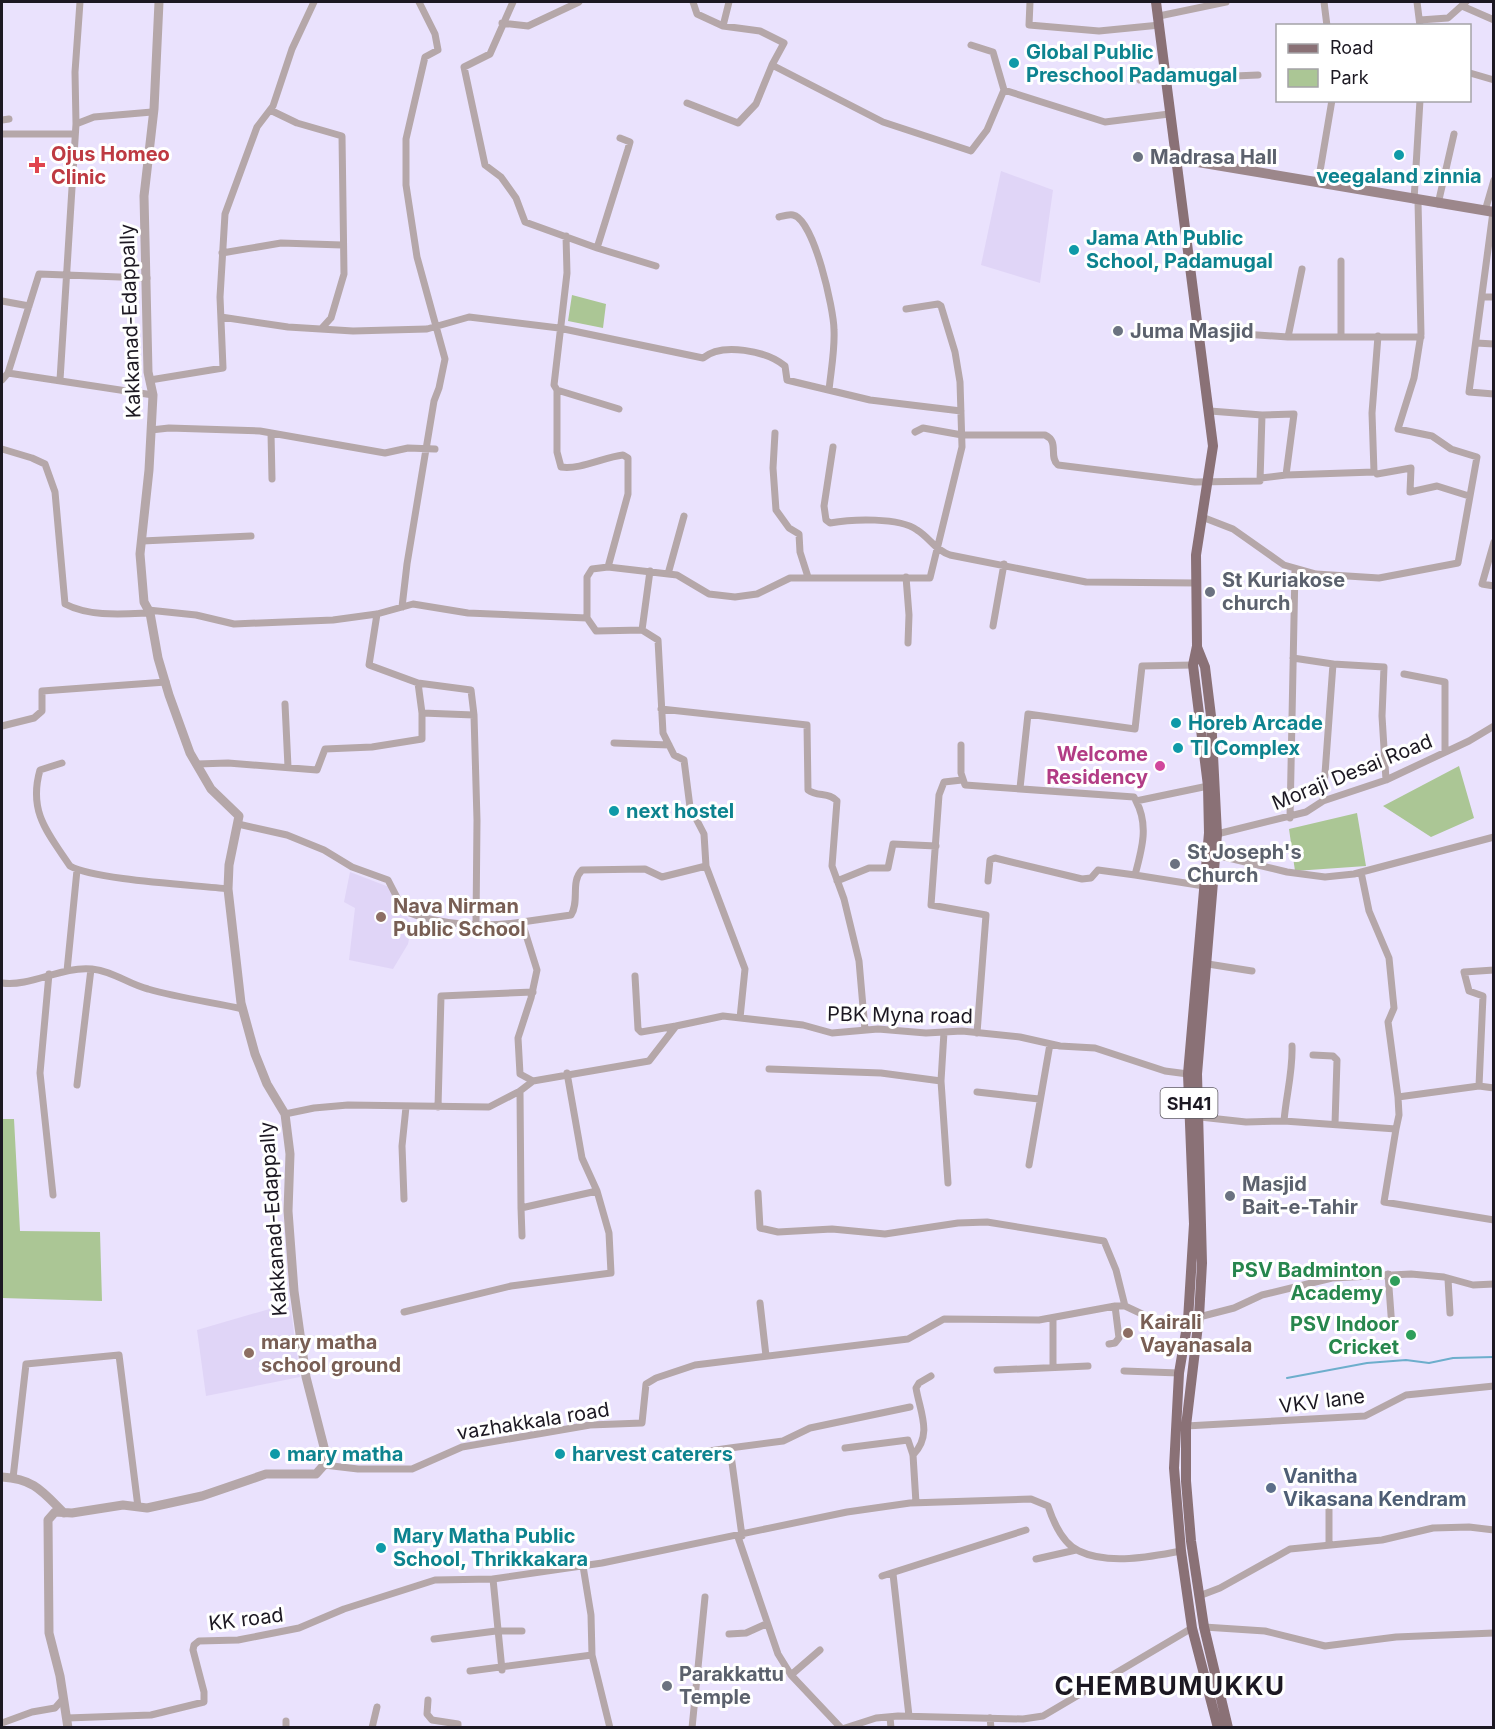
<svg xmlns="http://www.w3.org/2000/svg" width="1495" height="1729" font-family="Inter,sans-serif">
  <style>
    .built { fill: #e0d5f7 }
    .green { fill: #abc695 }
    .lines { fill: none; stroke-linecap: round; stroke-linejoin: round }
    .stream { stroke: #6daecc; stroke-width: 2 }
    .minor { stroke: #b5a7a9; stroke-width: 7 }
    .tertiary { stroke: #b5a7a9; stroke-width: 9 }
    .secondary { stroke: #9c878b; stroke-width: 10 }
    .primary { stroke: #8a7176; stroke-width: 10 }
    .culture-dot { fill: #0f9aa8; stroke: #fff; stroke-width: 2 }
    .worship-dot { fill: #6b7280; stroke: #fff; stroke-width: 2 }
    .health-dot { fill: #e0444e; stroke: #fff; stroke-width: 2 }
    .hotel-dot { fill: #d1479c; stroke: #fff; stroke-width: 2 }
    .education-dot { fill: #8d6e63; stroke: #fff; stroke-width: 2 }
    .leisure-dot { fill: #2e9e5b; stroke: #fff; stroke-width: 2 }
    .service-dot { fill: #5c6f8a; stroke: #fff; stroke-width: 2 }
    .labels { text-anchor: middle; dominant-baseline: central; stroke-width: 6; stroke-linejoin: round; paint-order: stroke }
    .shield { fill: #fff; stroke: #605d64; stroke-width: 1.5 }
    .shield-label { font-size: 18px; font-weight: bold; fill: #1c1822 }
    .culture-label { font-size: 20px; font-weight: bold; fill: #0d838f; stroke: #fff; text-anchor: start }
    .health-label { font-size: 20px; font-weight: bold; fill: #be3a42; stroke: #fff; text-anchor: start }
    .worship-label { font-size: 20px; font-weight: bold; fill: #5b616d; stroke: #fff; text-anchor: start }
    .street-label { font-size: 20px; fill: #1c1822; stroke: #fff }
    .hotel-label { font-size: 20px; font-weight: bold; fill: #b23c85; stroke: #fff; text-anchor: end }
    .education-label { font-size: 20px; font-weight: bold; fill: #785e54; stroke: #fff; text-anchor: start }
    .leisure-label { font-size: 20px; font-weight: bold; fill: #27864d; stroke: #fff; text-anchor: end }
    .service-label { font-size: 20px; font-weight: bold; fill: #4e5e75; stroke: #fff; text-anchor: start }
    .district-label { font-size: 26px; font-weight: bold; letter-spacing: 1.5px; fill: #1c1822; stroke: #fff }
  </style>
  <rect width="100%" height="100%" fill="#eae2fd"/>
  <path class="built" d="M1001 171 1053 190 1040 283 981 265Z
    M350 872 389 887 412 925 408 944 393 969 349 960 355 908 344 902Z
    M290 1303 300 1377 206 1396 197 1330Z"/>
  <path class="green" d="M572 295 606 304 603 328 568 321Z
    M1459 766 1474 818 1431 837 1383 806Z
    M1357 813 1366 866 1295 871 1289 829Z
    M2 1119H14L20 1231 100 1232 102 1301 2 1298Z"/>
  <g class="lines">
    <path class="stream" d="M1287 1378 1367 1363 1406 1360 1429 1363 1453 1358 1494 1357"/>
    <path class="minor" d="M80 2 75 72 76 124 94 117 152 112
      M513 2 490 54 464 67 485 165 501 177 516 198 525 222 597 248 628 149 630 142 620 138
      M693 2 697 14 723 26 760 31 784 43 772 65
      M1030 2 1029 25 1099 31 1160 25
      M1324 2 1327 26
      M1417 2 1420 26
      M1462 6 1494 20
      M1159 16 1226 2
      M1420 20 1448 18 1466 2
      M502 23 528 26 579 2
      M723 26 729 2
      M971 45 993 52 1004 90 1105 122 1169 114
      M1470 73 1494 80
      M1140 80 1258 75
      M687 103 738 123 756 104 772 65 883 122 971 151 987 130 1004 90
      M270 110 297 123 342 136 344 274 331 318 321 329
      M2 120 9 119
      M2 134H75
      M1318 183 1332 100
      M1414 200 1420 100
      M1438 204 1454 134
      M1485 211 1494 180
      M1493 212 1469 392 1494 394
      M779 217C783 216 789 214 793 215 814 219 834 310 834 330 835 350 831 370 829 390
      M566 236 567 273 554 385 557 390 619 409
      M597 248 656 266
      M222 253 281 243 342 245
      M1341 261V335
      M1482 297H1494
      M2 301 29 306
      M221 317 288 327 353 331 427 329 469 317 559 328 703 358C722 342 767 351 785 366L787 380 795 382 870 400 961 411
      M1200 331 1288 337H1421
      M1288 337 1302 269
      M1476 343 1494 344
      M8 373 153 395
      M2 380 8 373 39 274 147 278
      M60 380 76 124
      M150 380 223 368 220 297 225 214 257 127 273 106 292 49 314 2
      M557 390V452L561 467C580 470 604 457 623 455L628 458V494L608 567
      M1210 411 1262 415 1294 414 1286 475 1374 472 1372 413 1378 336
      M151 430 169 428 260 431 385 453 408 448 435 449
      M915 432 923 428 962 435H1045C1060 442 1048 456 1058 465L1195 482 1260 481 1262 415
      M271 433 272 479
      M775 433 773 468 776 510 789 528 799 534 800 552 808 577
      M833 447 824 506 826 520 830 523C852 519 899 517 917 530 930 538 935 550 950 555L1086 582 1197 583
      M2 449 32 458 45 464 55 492 65 604C90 617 123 614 150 613
      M1377 474 1411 468 1410 492 1437 486 1469 496
      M1261 478 1286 475
      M1202 517 1233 529 1284 565 1316 574 1379 578 1458 563 1477 457 1451 449 1432 436 1398 429 1414 378 1421 334 1418 201
      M142 541 251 536
      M1494 542 1482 584 1494 586
      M650 571 642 630 658 640 663 733 674 755 684 760 690 807 704 834 706 866 745 969 740 1018
      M668 574 684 516
      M906 577 909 615 908 643
      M402 607 407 564 434 401 439 388 445 359 417 257 406 185V139L425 57 438 50 435 34 419 2
      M148 610 196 615 234 624 333 620 377 614 413 604 468 613 587 618
      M377 614 369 665 418 683 422 713 474 715 477 820 476 924
      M993 626 1004 564
      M642 630 596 631 587 618V577L592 569 608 567 677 575 709 594 735 597 757 594 790 578H930L962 447 960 382 955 352 941 306 938 304 906 309
      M1293 658 1333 664 1323 801
      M1333 664 1384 667 1382 716 1386 780
      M1404 674 1445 682V752
      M418 683 471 690 474 715
      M285 704 288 767
      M661 709 807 725 808 790C817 797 830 792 837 801L832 866 844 899 859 961 865 1030
      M2 726 34 718 42 711V691L166 682
      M614 743 669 745
      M961 745V773L965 785 1134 797 1136 801 1208 786
      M62 763 40 770C28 812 48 833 70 866 94 880 195 885 228 889
      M197 764 228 763 317 770 325 749 372 747 422 739V713
      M962 780 944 782 939 795 931 905 986 915 977 1033
      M1020 788 1028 714 1135 729 1142 666 1193 665
      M1290 818 1295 569
      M238 824 287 835 324 850 352 867 388 880 404 911C439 925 485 928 522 922L537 970 531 998 518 1038 520 1074 533 1081
      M1217 834 1306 812 1323 801 1386 780 1469 741 1494 726
      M1216 855 1287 872 1325 877 1354 874 1494 837
      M1361 872 1369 911 1389 958 1394 1008 1388 1022 1398 1097
      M1135 875 1204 886
      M837 881 869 868H888L893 844 936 846
      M988 881 990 860 995 858 1082 879 1091 878 1098 870 1135 875C1142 849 1149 825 1136 801
      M522 922 571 915C580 901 570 882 582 870L645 869 662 877 706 866
      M1208 964 1252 971
      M67 971 77 870
      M49 974 40 1073 53 1195
      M635 976 638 1029 641 1032 676 1026
      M2 983C31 987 61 966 92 969 113 971 128 984 148 989 179 998 211 1002 243 1009
      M944 1032 941 1081 948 1183
      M1313 1055 1333 1056 1337 1060 1335 1124
      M769 1069 881 1073 941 1081
      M77 1085 91 969
      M1479 1086 1483 996 1469 991 1464 972 1494 970
      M520 1091 521 1208 597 1191
      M977 1092 1039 1099
      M438 1107 441 996 533 992
      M285 1114 314 1108 348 1105 489 1107 520 1091 533 1081 649 1061 676 1026 723 1016 803 1025 832 1033 878 1029 926 1033 962 1031 1020 1037 1060 1046 1095 1048 1165 1071 1188 1074
      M1200 1117 1246 1122 1284 1121 1396 1129 1399 1115 1398 1097 1479 1086 1494 1088
      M1284 1121C1286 1096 1293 1071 1292 1046
      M1396 1129 1384 1202 1494 1220
      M1029 1165 1050 1044
      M758 1193 760 1228 778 1232 832 1229 885 1234 958 1223 987 1222 1104 1241 1116 1270 1125 1306
      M404 1199 402 1146 406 1107
      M521 1208 522 1236
      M1388 1274 1392 1328
      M1448 1279 1450 1313
      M760 1303 766 1356
      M404 1312 511 1286 611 1273 609 1233 597 1191 582 1158 567 1073
      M1199 1317 1234 1308 1262 1295 1332 1278 1411 1274 1444 1277 1473 1285 1494 1284
      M1109 1344 1115 1343 1119 1338 1115 1306
      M1053 1366V1318
      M997 1370 1088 1366
      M1124 1371 1179 1373
      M1186 1426 1365 1416 1406 1395 1494 1386
      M730 1448 783 1441 810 1428 910 1407
      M845 1448 908 1440 913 1455 916 1503
      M913 1455C933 1435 920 1412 916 1388L919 1383 931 1376
      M674 1456 730 1448 742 1536
      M324 1465 358 1469H412L462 1447 590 1425 642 1423 646 1384 656 1378 695 1365 908 1339 944 1319 1039 1320 1115 1306H1125L1157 1321 1188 1320
      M13 1478 26 1364 119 1355 138 1507
      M738 1537 778 1654 791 1675 841 1728
      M1329 1544V1499
      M1036 1559 1076 1550
      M583 1566 591 1615 592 1655 610 1728
      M893 1574 909 1716
      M882 1576 1026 1530
      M1199 1596 1220 1588 1290 1549 1382 1540 1433 1528 1469 1527 1494 1530
      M1204 1627 1265 1631 1325 1646 1396 1637 1494 1633
      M729 1634 746 1633 766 1624
      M434 1639 496 1631H522
      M502 1670 493 1579 602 1563 847 1512 910 1503 1031 1499 1048 1506C1053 1521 1063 1544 1079 1551 1108 1565 1150 1557 1181 1551
      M470 1671 592 1655
      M791 1675 820 1650
      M428 1700 427 1714 432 1720 458 1724V1728
      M890 1717 891 1728
      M67 1718 151 1715 204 1702V1692L193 1650 194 1645 199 1641 238 1640 299 1628 344 1609 435 1580 493 1579
      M990 1718 991 1728
      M286 1721V1728
      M2 1723 32 1712 55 1708 62 1700
      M372 1728 377 1707
      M692 1728 705 1597
      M845 1728 876 1718 898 1716 1023 1719 1043 1716 1192 1628"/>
    <path class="tertiary" d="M2 1477C34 1479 42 1491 64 1513
      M68 1728 60 1676 49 1633 48 1520 55 1512 72 1513 123 1505 147 1508 202 1496 266 1474H316L324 1465 325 1451 306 1377 294 1291 288 1211 290 1154 285 1114 267 1084 255 1054 241 1003 228 889 229 865 239 816 211 789 190 753 169 695 158 658 150 613 144 602 140 554 149 470 153 395 148 372 144 196 154 109 159 2"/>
    <path class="secondary" d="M1174 158 1494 212"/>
    <path class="primary" d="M1156 2 1213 446 1196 555 1197 646 1193 665 1208 786 1209 833 1188 1074 1194 1224 1188 1320 1179 1373 1174 1468 1181 1551 1192 1628 1218 1728
      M1197 647 1205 667 1211 716 1217 834 1197 1074 1202 1263 1199 1317 1186 1426V1481L1191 1541 1204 1627 1228 1728"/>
  </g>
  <g class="culture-dot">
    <circle cx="1014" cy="63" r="6"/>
    <circle cx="1399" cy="155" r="6"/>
    <circle cx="1074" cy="250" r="6"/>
    <circle cx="1176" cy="723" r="6"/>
    <circle cx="1178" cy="748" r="6"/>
    <circle cx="614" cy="811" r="6"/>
    <circle cx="275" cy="1454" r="6"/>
    <circle cx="560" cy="1454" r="6"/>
    <circle cx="381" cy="1548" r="6"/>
  </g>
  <g class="worship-dot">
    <circle cx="1138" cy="157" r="6"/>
    <circle cx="1118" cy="331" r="6"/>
    <circle cx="1210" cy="592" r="6"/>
    <circle cx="1175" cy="864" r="6"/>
    <circle cx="1230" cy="1196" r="6"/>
    <circle cx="667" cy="1686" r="6"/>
  </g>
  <path class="health-dot" d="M34 156h6v6h6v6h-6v6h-6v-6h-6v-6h6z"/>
  <circle class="hotel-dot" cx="1160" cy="766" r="6"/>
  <g class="education-dot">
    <circle cx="381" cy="917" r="6"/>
    <circle cx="1128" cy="1333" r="6"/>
    <circle cx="249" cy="1353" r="6"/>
  </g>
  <g class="leisure-dot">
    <circle cx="1395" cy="1281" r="6"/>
    <circle cx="1411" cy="1335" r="6"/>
  </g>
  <circle class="service-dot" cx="1271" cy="1488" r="6"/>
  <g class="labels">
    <rect class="shield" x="1160.5" y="1088" width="57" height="30" rx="4.5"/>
    <g class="shield-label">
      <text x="1189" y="1103">SH41</text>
    </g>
    <g class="culture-label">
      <text x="1026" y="52">Global Public<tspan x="1026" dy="23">Preschool Padamugal</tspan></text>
      <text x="1399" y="176" text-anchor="middle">veegaland zinnia</text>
      <text x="1086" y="238">Jama Ath Public<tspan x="1086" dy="23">School, Padamugal</tspan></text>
      <text x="1188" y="723">Horeb Arcade</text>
      <text x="1190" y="748">TI Complex</text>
      <text x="626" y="811">next hostel</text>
      <text x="287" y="1454">mary matha</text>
      <text x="572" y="1454">harvest caterers</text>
      <text x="393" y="1536">Mary Matha Public<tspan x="393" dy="23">School, Thrikkakara</tspan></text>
    </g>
    <g class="health-label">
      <text x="51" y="154">Ojus Homeo<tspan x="51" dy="23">Clinic</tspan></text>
    </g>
    <g class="worship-label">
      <text x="1150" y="157">Madrasa Hall</text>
      <text x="1130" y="331">Juma Masjid</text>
      <text x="1222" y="580">St Kuriakose<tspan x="1222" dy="23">church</tspan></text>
      <text x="1187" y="852">St Joseph's<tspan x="1187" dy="23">Church</tspan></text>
      <text x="1242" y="1184">Masjid<tspan x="1242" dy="23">Bait-e-Tahir</tspan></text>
      <text x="679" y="1674">Parakkattu<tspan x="679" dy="23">Temple</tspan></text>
    </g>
    <g class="street-label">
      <text transform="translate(130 321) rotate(-92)">Kakkanad-Edappally</text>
      <text transform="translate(1352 772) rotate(-22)">Moraji Desai Road</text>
      <text transform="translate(900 1015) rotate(1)">PBK Myna road</text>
      <text transform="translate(273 1219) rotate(-94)">Kakkanad-Edappally</text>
      <text transform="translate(1322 1401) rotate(-7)">VKV lane</text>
      <text transform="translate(533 1421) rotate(-9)">vazhakkala road</text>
      <text transform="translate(246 1619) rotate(-7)">KK road</text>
    </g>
    <g class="hotel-label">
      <text x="1148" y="754">Welcome<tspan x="1148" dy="23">Residency</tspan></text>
    </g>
    <g class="education-label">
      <text x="393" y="906">Nava Nirman<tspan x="393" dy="23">Public School</tspan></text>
      <text x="1140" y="1322">Kairali<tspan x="1140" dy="23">Vayanasala</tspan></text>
      <text x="261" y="1342">mary matha<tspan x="261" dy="23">school ground</tspan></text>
    </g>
    <g class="leisure-label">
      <text x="1383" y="1270">PSV Badminton<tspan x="1383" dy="23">Academy</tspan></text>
      <text x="1399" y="1324">PSV Indoor<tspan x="1399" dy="23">Cricket</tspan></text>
    </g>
    <g class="service-label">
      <text x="1283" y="1476">Vanitha<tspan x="1283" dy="23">Vikasana Kendram</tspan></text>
    </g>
    <g class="district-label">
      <text x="1170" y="1685">CHEMBUMUKKU</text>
    </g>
  </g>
  <rect width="1495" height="1729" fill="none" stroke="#1c1822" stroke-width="6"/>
  <rect x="1276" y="24" width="195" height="78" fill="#ffffff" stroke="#a4a3a7" stroke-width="1.5"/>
  <rect x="1288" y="44" width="30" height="9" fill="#8a7176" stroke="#a4a3a7" stroke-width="1.5"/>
  <text x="1330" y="54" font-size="18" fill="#1c1822">Road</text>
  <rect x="1288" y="69" width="30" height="18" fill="#abc695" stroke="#a4a3a7" stroke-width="1.5"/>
  <text x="1330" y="84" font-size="18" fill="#1c1822">Park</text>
</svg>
